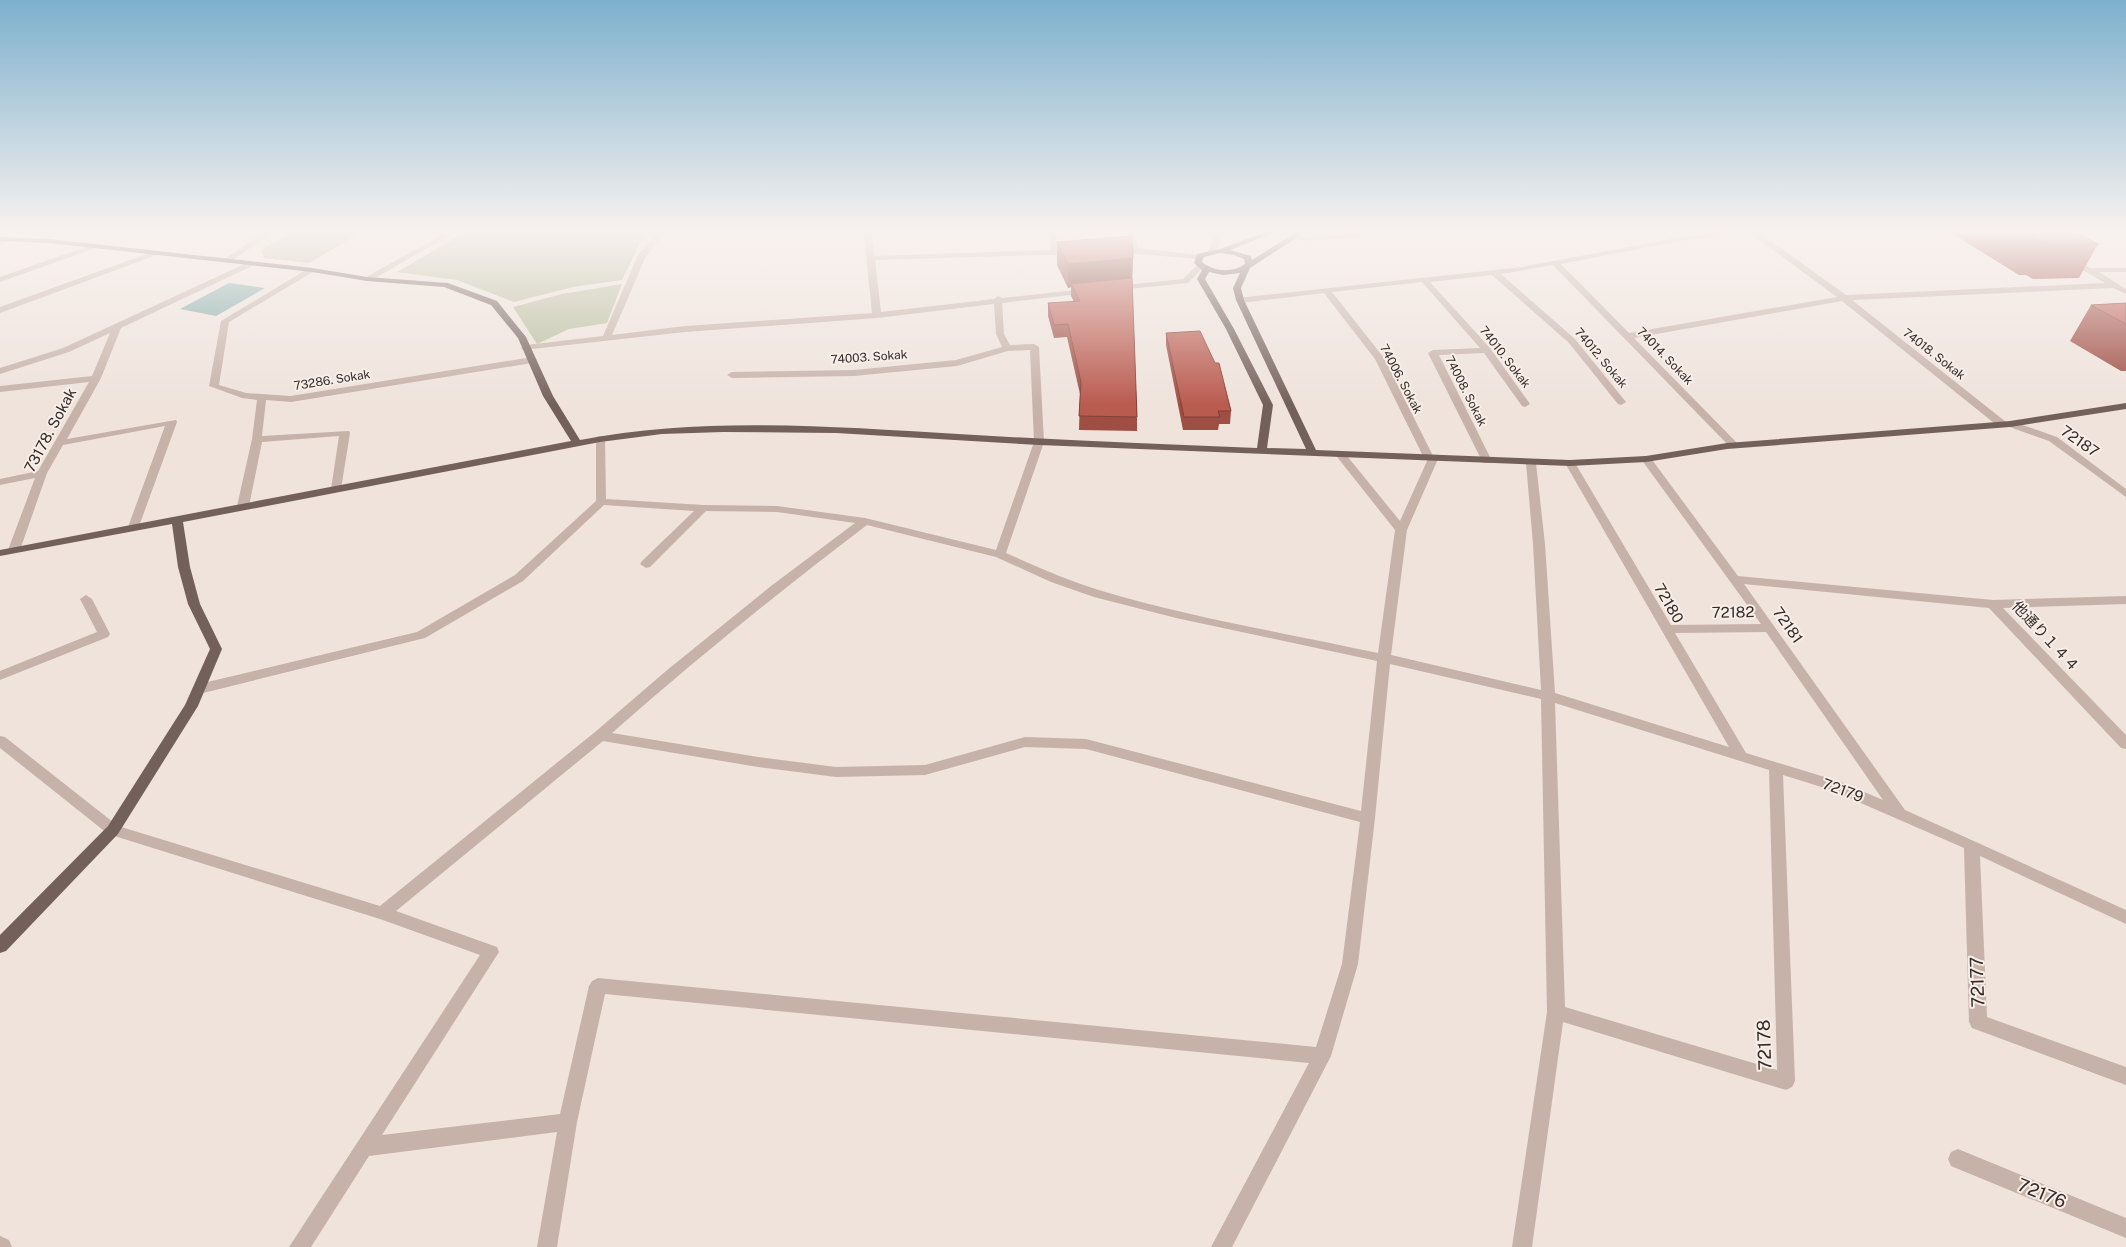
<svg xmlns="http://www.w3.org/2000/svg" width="2126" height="1247" font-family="'Public Sans','Noto Sans SC','Noto Sans JP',sans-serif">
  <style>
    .green { fill: #b6bc9d }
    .water { fill: #7ea9a5 }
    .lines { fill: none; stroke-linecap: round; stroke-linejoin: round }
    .minor { fill: #c6b2a9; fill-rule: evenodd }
    .major { fill: #74605b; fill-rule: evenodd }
    .wall { fill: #9f4e44 }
    .shaded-wall { fill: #824037 }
    .building { fill: #b95b4f; stroke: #824037 }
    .labels { text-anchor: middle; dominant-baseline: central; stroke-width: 4; stroke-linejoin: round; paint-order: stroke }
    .far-street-label { font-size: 12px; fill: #342a28; stroke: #f7eee7 }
    .street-label { font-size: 15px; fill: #342a28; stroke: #f7eee7 }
    .near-street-label { font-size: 18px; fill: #342a28; stroke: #f7eee7 }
  </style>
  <rect width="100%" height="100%" fill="#efe3dc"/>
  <path class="green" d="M293 231H364L309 263 264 258 261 250Z
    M467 231H646L622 280 573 287 514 302 457 280 397 272Z
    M622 284 607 323 569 329 537 344 513 307 562 294Z"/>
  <path class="water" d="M229 283 265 288 216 316 180 309Z"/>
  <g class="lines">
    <path class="minor" d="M52 231H61L43 242 36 240Z
      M267 231H276L228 263 221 261Z
      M448 231H457L370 281 363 279Z
      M658 231H666L646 256 612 335 685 326 872 313 864 235H853L852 231H885L884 233 872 234 874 256 1051 250 1048 231H1056L1058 250H1078V254L875 260 881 312 994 299 998 296 1002 298 1087 289 1091 291 1087 293 1002 303 1004 334 1010 345 1034 344 1039 347 1044 442 1006 553C1038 567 1069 581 1102 591 1192 618 1286 633 1378 653L1395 530 1334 453 1335 451H1343L1400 521 1427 461 1424 458 1375 359 1324 293 1240 303 1236 300 1237 298 1522 267 1680 237 1731 231H1757L1846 295 2105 283 2067 261V257H2070L2090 268H2126V272H2099L2126 289V294L2113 288 1852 300 2006 422H2014L2057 437 2126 489V497L2049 441 2007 426 1999 427 1842 301 1634 338 1740 446 1739 448H1731L1553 265 1501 274 1575 339 1626 402 1621 405 1618 404 1569 343 1492 275 1430 282 1490 348 1530 404 1525 407 1522 406 1484 353 1439 355 1492 461 1491 463H1483L1428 353 1433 350 1480 348 1422 282 1332 292 1384 358 1433 456 1438 459 1407 530 1391 655 1541 690 1533 544 1526 463 1531 460 1536 463 1545 544 1555 693 1729 747 1565 463 1566 461H1574L1575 463 1671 625 1761 624 1641 459 1646 456 1650 457 1738 576 1993 600 2126 596V604L2003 608 2126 735V749L2121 748 1989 608 1744 584 1905 810 2126 910V924L1980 856 1987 1017 2126 1067V1085L1972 1028 1969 1022 1964 848 1831 790 1783 775 1795 1081 1792 1087 1786 1090 1563 1022 1532 1247H1512L1547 1012 1541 699 1390 664 1375 818 1358 964 1331 1056 1232 1247H1211L1309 1063 605 994 577 1122 557 1247H537L557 1132 369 1156 311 1247H289L480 955 380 919 108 834 0 748V736L5 737 118 826 380 906 595 732 666 671 771 586 855 523 777 512 706 511 650 567 646 568 640 564 642 561 694 511 604 505 523 581 425 638 199 694 194 692 192 689 194 686 199 684 417 632 515 575 596 501V437L600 436 605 439 606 499 703 505 777 506 865 518 996 550 1034 442 1030 350 1008 351 957 366 854 376 732 378 727 375 732 372 854 370 956 360 1002 347 996 334 994 304 877 318 685 332 523 350 521 348 526 345 603 336 638 255ZM1750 233 1837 297 1629 333 1561 264 1680 241ZM867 525 996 557 1051 582 1094 597 1176 618 1377 661 1361 811 1086 739 1025 737 925 765 836 767 758 757 612 733C695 660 780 591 867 525ZM1766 632 1883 800 1841 782 1746 753 1675 633ZM1555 703 1769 770 1777 1070 1565 1007ZM603 741 758 767 836 777 925 775 1025 747 1086 749 1360 822 1342 964 1316 1047 598 978 592 981 589 986 560 1114 382 1135 499 952 497 947 396 911Z
      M1126 231H1134L1138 248 1199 255 1203 257 1199 259 1114 252 1113 250 1117 248H1131Z
      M1209 231H1217L1221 241 1215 253H1212L1208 251 1213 241Z
      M1384 231H1414L1410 233 1304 241 1291 237 1295 235 1304 237Z
      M7 237 14 239 0 245V240Z
      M94 244 101 246 0 282V277Z
      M155 251 162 253 0 313V307Z
      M251 261 258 263 121 328 101 378 67 439 176 420 177 422 138 529 134 530 128 527 165 426 63 445 47 473 20 550 18 552H10L8 550 35 478 0 485V479L38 471 89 382 0 392V386L92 376 110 333 69 352 0 374V368L63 348Z
      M1198 264 1205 266 1188 283 1117 290 1113 288 1117 286 1183 279Z
      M309 268 316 270 229 322 219 385 246 393 291 396 532 357 537 360 532 363 291 402 266 400 262 436 349 431 350 433 341 489 336 492 331 489 339 436 262 442 249 506 243 509 239 508 237 506 252 439 257 400 242 398 209 386 221 321Z
      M86 595 92 599 110 634 108 637 0 680V671L97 632 80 599Z
      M1958 1149 2126 1218V1238L1951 1166 1948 1159 1951 1152Z
      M0 1236 9 1240 12 1247H0Z"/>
    <path class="major" d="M1268 231H1278L1230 250 1251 256 1252 260 1298 231H1307L1250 268 1241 288 1244 300 1316 450 1570 460 1646 456 1727 443 2010 421 2126 403V409L2010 427 1727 449 1646 462 1570 466 1039 445 836 433 723 432 662 434 600 442 183 522 190 567 200 604 222 649 198 706 118 834 6 951 0 953V935L108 826 185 705 210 649 188 604 178 567 172 524 0 556V550L571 441 543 396 518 338 491 305 444 287 367 281 312 272 49 243 0 241V237L49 239 312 268 367 277 448 283 497 301 526 337 553 396 580 440C704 416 833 427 958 434 1058 440 1157 444 1257 448L1263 405 1226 329 1197 279 1202 270 1194 263 1197 254 1220 249ZM1220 253 1234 255 1244 259 1245 264C1232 273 1214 272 1202 262L1204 257ZM1209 272 1223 275 1240 273 1233 288 1236 300 1306 449 1267 448 1273 405 1234 329 1205 279Z"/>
  </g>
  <path class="wall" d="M1948 231H2074L2098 244 2079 278 2033 279 2026 275H2019Z
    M1057 242 1133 258 1132 278 1137 417V431L1079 430 1080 394 1067 337 1054 338 1048 316V303L1074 302 1071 296V287L1068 288 1057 265Z
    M2126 303V371H2121L2070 341 2091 305Z
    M1166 333 1231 411 1230 424H1219L1218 430H1183L1166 345Z"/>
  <path class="shaded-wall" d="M1133 258 1132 282 1071 284V287L1068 288V264Z"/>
  <path class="building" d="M2020 231H2074L2098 244 2052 245 2044 241H2038Z
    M1132 236 1133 258 1068 264 1057 242Z
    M1132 278 1137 417 1079 416 1081 382 1068 324 1054 325 1048 303 1080 301 1071 284Z
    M2126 303V324L2091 305Z
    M1200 331 1215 363H1219L1231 411H1218L1220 417H1184L1166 333Z"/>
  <linearGradient id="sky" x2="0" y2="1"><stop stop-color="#7db0cd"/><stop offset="0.57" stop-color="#f8f2ef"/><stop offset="1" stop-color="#f8f2ef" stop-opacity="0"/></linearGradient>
  <rect width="2126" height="405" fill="url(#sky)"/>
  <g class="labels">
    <g class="far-street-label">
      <text transform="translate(1934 354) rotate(38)">74018. Sokak</text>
      <text transform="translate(1665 356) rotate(46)">74014. Sokak</text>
      <text transform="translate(869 357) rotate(-4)">74003. Sokak</text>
      <text transform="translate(1505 357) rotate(52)">74010. Sokak</text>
      <text transform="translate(1601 358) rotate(50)">74012. Sokak</text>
      <text transform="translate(1401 379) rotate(62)">74006. Sokak</text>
      <text transform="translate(332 380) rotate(-9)">73286. Sokak</text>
      <text transform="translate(1466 391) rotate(63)">74008. Sokak</text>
    </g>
    <g class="street-label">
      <text transform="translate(50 430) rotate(-62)">73178. Sokak</text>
      <text transform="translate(2080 441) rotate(35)">72187</text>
      <text transform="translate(1669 603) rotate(60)">72180</text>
      <text transform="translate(1733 612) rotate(-1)">72182</text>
      <text transform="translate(1788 625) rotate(55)">72181</text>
      <text transform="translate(2046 636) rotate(47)">他通り１４４</text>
      <text transform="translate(1843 790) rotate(20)">72179</text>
    </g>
    <g class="near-street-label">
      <text transform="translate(1977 982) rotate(-92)">72177</text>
      <text transform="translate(1764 1045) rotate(-92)">72178</text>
      <text transform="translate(2042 1193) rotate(22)">72176</text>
    </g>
  </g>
</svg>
